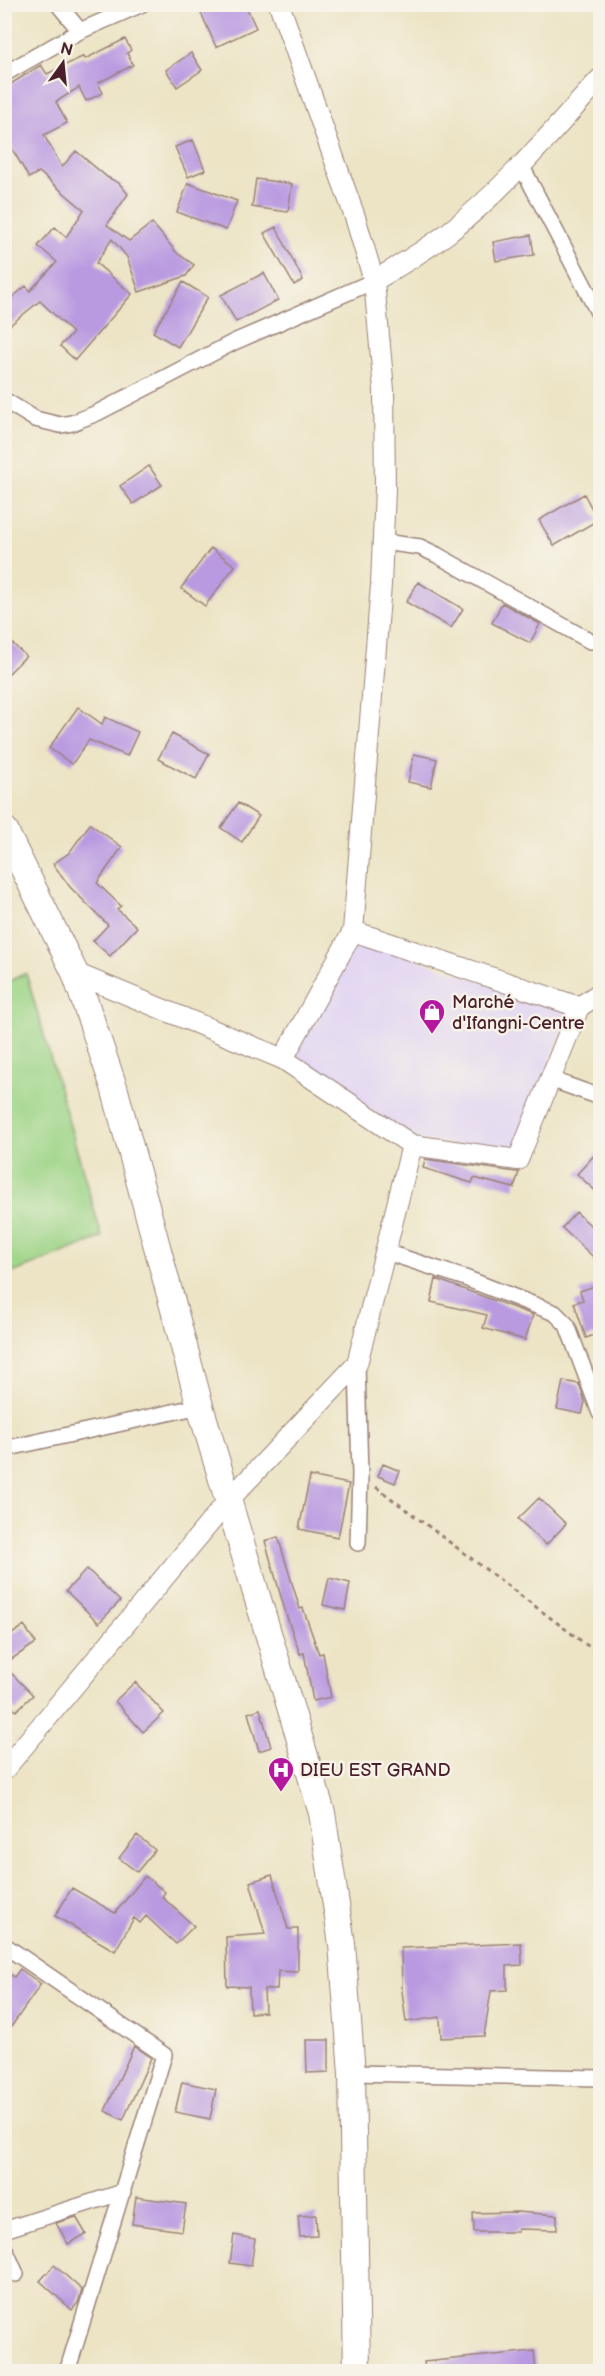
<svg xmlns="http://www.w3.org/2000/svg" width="605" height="2376" font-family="'Balsamiq Sans',sans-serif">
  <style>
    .built { fill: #e1d4f3 }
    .green { fill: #9cd486; stroke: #737a58; stroke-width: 1.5 }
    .building { fill: #b99ae1 }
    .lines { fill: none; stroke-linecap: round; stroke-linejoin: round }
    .minor-casing { stroke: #9b8278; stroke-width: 18 }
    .tertiary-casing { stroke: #9b8278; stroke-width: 22 }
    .trunk-casing { stroke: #9b8278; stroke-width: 28 }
    .path { stroke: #9b8278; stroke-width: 3; stroke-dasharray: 4.5 4.5; stroke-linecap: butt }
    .minor { stroke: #fff; stroke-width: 15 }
    .tertiary { stroke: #fff; stroke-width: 20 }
    .trunk { stroke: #fff; stroke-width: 26 }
    .labels { text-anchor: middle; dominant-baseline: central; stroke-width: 5; stroke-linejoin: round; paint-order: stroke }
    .poi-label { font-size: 18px; fill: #4a1f2b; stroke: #f7f3e8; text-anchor: start }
  </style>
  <rect width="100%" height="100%" fill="#f7f3e8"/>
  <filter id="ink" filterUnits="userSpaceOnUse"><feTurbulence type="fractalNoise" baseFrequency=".0167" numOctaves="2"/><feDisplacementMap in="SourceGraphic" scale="12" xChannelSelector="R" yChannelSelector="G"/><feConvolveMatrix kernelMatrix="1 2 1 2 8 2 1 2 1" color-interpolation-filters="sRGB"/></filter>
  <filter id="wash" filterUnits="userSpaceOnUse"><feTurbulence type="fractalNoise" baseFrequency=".008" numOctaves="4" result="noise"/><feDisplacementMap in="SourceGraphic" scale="24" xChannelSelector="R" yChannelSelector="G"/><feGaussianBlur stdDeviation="1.35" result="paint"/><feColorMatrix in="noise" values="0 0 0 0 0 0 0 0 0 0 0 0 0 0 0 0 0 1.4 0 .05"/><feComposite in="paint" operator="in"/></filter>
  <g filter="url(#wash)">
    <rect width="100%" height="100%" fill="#ece4c5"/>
    <path class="built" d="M357 939 570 1011 514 1153 413 1139 291 1059Z"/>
    <path class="green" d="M26 973 102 1237 5 1276V983Z"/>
    <g id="blocks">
      <path class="building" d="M209 4H245L256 28 216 47 199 8Z
        M125 39 131 50 127 53 133 65 98 83 103 93 86 101 79 87 56 102 67 123 44 135 62 167 76 151 107 177 119 183 128 194 107 225 129 241 152 223 177 253 194 265 186 276 139 292 127 257 112 239 96 263 132 294 75 360 60 346 73 333 40 301 10 325 5 319 9 314 4 309V304L26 286 30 291 57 262 38 246 55 227 66 237 84 210 39 172 29 178 4 135V88L41 65 47 74 84 56 85 59Z
        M191 53 202 70 177 87 166 70Z
        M193 140 205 170 188 177 175 147Z
        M256 179 292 184 288 212 252 207Z
        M188 183 237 201 226 230 177 212Z
        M276 227 303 280 294 285 264 233Z
        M531 235 534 255 496 261 493 242Z
        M264 273 278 300 236 322 221 295Z
        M183 282 208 297 178 347 153 332Z
        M149 466 162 485 133 504 120 486Z
        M584 494 598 520 554 546 539 520Z
        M211 548 235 566 205 606 181 588Z
        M418 582 463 609 451 628 406 602Z
        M502 603 540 624 530 643 492 623Z
        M4 636 26 656 4 678Z
        M78 707 102 724 105 717 138 732 127 756 89 740 72 764 49 748Z
        M172 734 209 754 196 779 158 759Z
        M414 754 437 759 431 787 408 782Z
        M238 803 259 816 242 842 221 828Z
        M90 824 122 847 97 883 121 906 117 909 137 927 110 956 93 941 108 925 70 887 53 864 69 853Z
        M600 1149V1195L577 1174Z
        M425 1159 516 1172H519L514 1188 474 1178 472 1183 423 1168Z
        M576 1212 600 1234V1263L562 1228Z
        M436 1279 533 1315 525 1340 483 1328 487 1315 431 1302Z
        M600 1284V1333L586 1338 574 1303 583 1300 580 1291Z
        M563 1381 579 1384 585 1402 582 1414 557 1409Z
        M383 1464 400 1471 395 1483 378 1476Z
        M310 1476 349 1484 338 1537 299 1529Z
        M539 1498 566 1524 546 1545 518 1519Z
        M278 1537 300 1609 303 1608 319 1654 323 1653 331 1697 313 1701 304 1653 300 1654 286 1614 265 1541Z
        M87 1569 120 1601 99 1623 66 1591Z
        M329 1578 350 1583 345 1610 323 1605Z
        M24 1626 36 1643 4 1664V1639Z
        M4 1666 33 1695 16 1711 4 1699Z
        M135 1682 164 1713 143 1732 115 1701Z
        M260 1709 271 1747 259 1751 248 1713Z
        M137 1835 155 1850 137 1872 119 1858Z
        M272 1875 288 1929H298V1972L278 1971 277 1989H264L265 2012 250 2013 249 1987 227 1986 226 1937 265 1934 250 1882Z
        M145 1876 165 1892 162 1897 194 1926 176 1944 146 1916 140 1923 134 1918 115 1951 55 1916 72 1888 115 1913Z
        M521 1943 522 1965 507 1966V1990L491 1991 484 2036 441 2038 440 2017 406 2022 402 1991 401 1948Z
        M20 1969 41 1984 4 2037V1970L14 1977Z
        M306 2040H329V2072L307 2073Z
        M134 2046 151 2058 123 2120 105 2111Z
        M182 2082 216 2089 210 2119 175 2112Z
        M136 2197 186 2204 182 2231 132 2224Z
        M517 2212 557 2215V2230L518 2229V2232H474L473 2213Z
        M316 2215 317 2236 300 2237 298 2216Z
        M76 2217 86 2234 68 2244 56 2223Z
        M234 2235 255 2239 251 2266 230 2263Z
        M54 2265 82 2290 78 2303 72 2310 40 2281Z
        M534 2351 536 2372H425L424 2362Z"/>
    </g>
  </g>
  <g filter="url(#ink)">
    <use href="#blocks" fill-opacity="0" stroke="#9b8278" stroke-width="1.5"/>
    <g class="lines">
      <g class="minor-casing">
        <path id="minor" d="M58 4 80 31
          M4 74 80 31 142 4
          M521 165 600 316
          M4 400 35 419 60 425 72 423 97 413 234 342 374 281
          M383 542 420 547 437 555 590 641
          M550 1079 600 1097
          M386 1252 465 1278 555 1313 567 1325 600 1413
          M357 1364 360 1475 358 1543
          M4 1449 200 1406
          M4 1945 164 2055 67 2372
          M352 2073 600 2078
          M4 2230 123 2192
          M4 2247 16 2274"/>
      </g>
      <g class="tertiary-casing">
        <path id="tertiary" d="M279 4 355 217 374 281 384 390 385 489 381 585 353 931 283 1059
          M374 281C399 266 424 251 448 233 505 189 552 131 600 79
          M353 931 579 1007
          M75 973 283 1059 412 1145 518 1160 579 1007 600 993
          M4 1770 227 1502 357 1364 412 1145"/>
      </g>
      <g class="trunk-casing">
        <path id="trunk" d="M4 829 75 973 114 1087 200 1406 322 1813 342 1944 352 2073 357 2372"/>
      </g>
      <path class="path" d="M376 1487 600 1655"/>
      <use href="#minor" class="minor"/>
      <use href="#tertiary" class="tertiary"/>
      <use href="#trunk" class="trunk"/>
    </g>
  </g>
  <defs>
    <g id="shop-pin" transform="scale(1.35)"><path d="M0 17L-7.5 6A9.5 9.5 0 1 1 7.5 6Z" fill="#b5179e" stroke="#f7f3e8"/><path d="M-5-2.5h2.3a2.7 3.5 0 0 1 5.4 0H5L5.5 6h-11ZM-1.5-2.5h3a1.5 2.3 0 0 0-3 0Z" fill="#fff"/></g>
    <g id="hospital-pin" transform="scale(1.35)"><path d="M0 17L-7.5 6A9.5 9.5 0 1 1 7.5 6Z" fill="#b5179e" stroke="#f7f3e8"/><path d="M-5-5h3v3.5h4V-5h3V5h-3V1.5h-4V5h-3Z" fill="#fff"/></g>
  </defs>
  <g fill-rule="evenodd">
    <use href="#shop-pin" x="432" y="1012"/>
    <use href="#hospital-pin" x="281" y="1770"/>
  </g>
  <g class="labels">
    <g class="poi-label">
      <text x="452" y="1002">Marché<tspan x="452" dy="21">d'Ifangni-Centre</tspan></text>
      <text x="300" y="1770">DIEU EST GRAND</text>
    </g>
  </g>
  <rect width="605" height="2376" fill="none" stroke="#f7f3e8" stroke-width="24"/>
  <g transform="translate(63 63) rotate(15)" stroke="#f7f3e8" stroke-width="4.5" paint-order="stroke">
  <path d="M0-4.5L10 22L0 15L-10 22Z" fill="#4a1f2b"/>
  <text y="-9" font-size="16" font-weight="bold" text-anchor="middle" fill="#4a1f2b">N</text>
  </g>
</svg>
